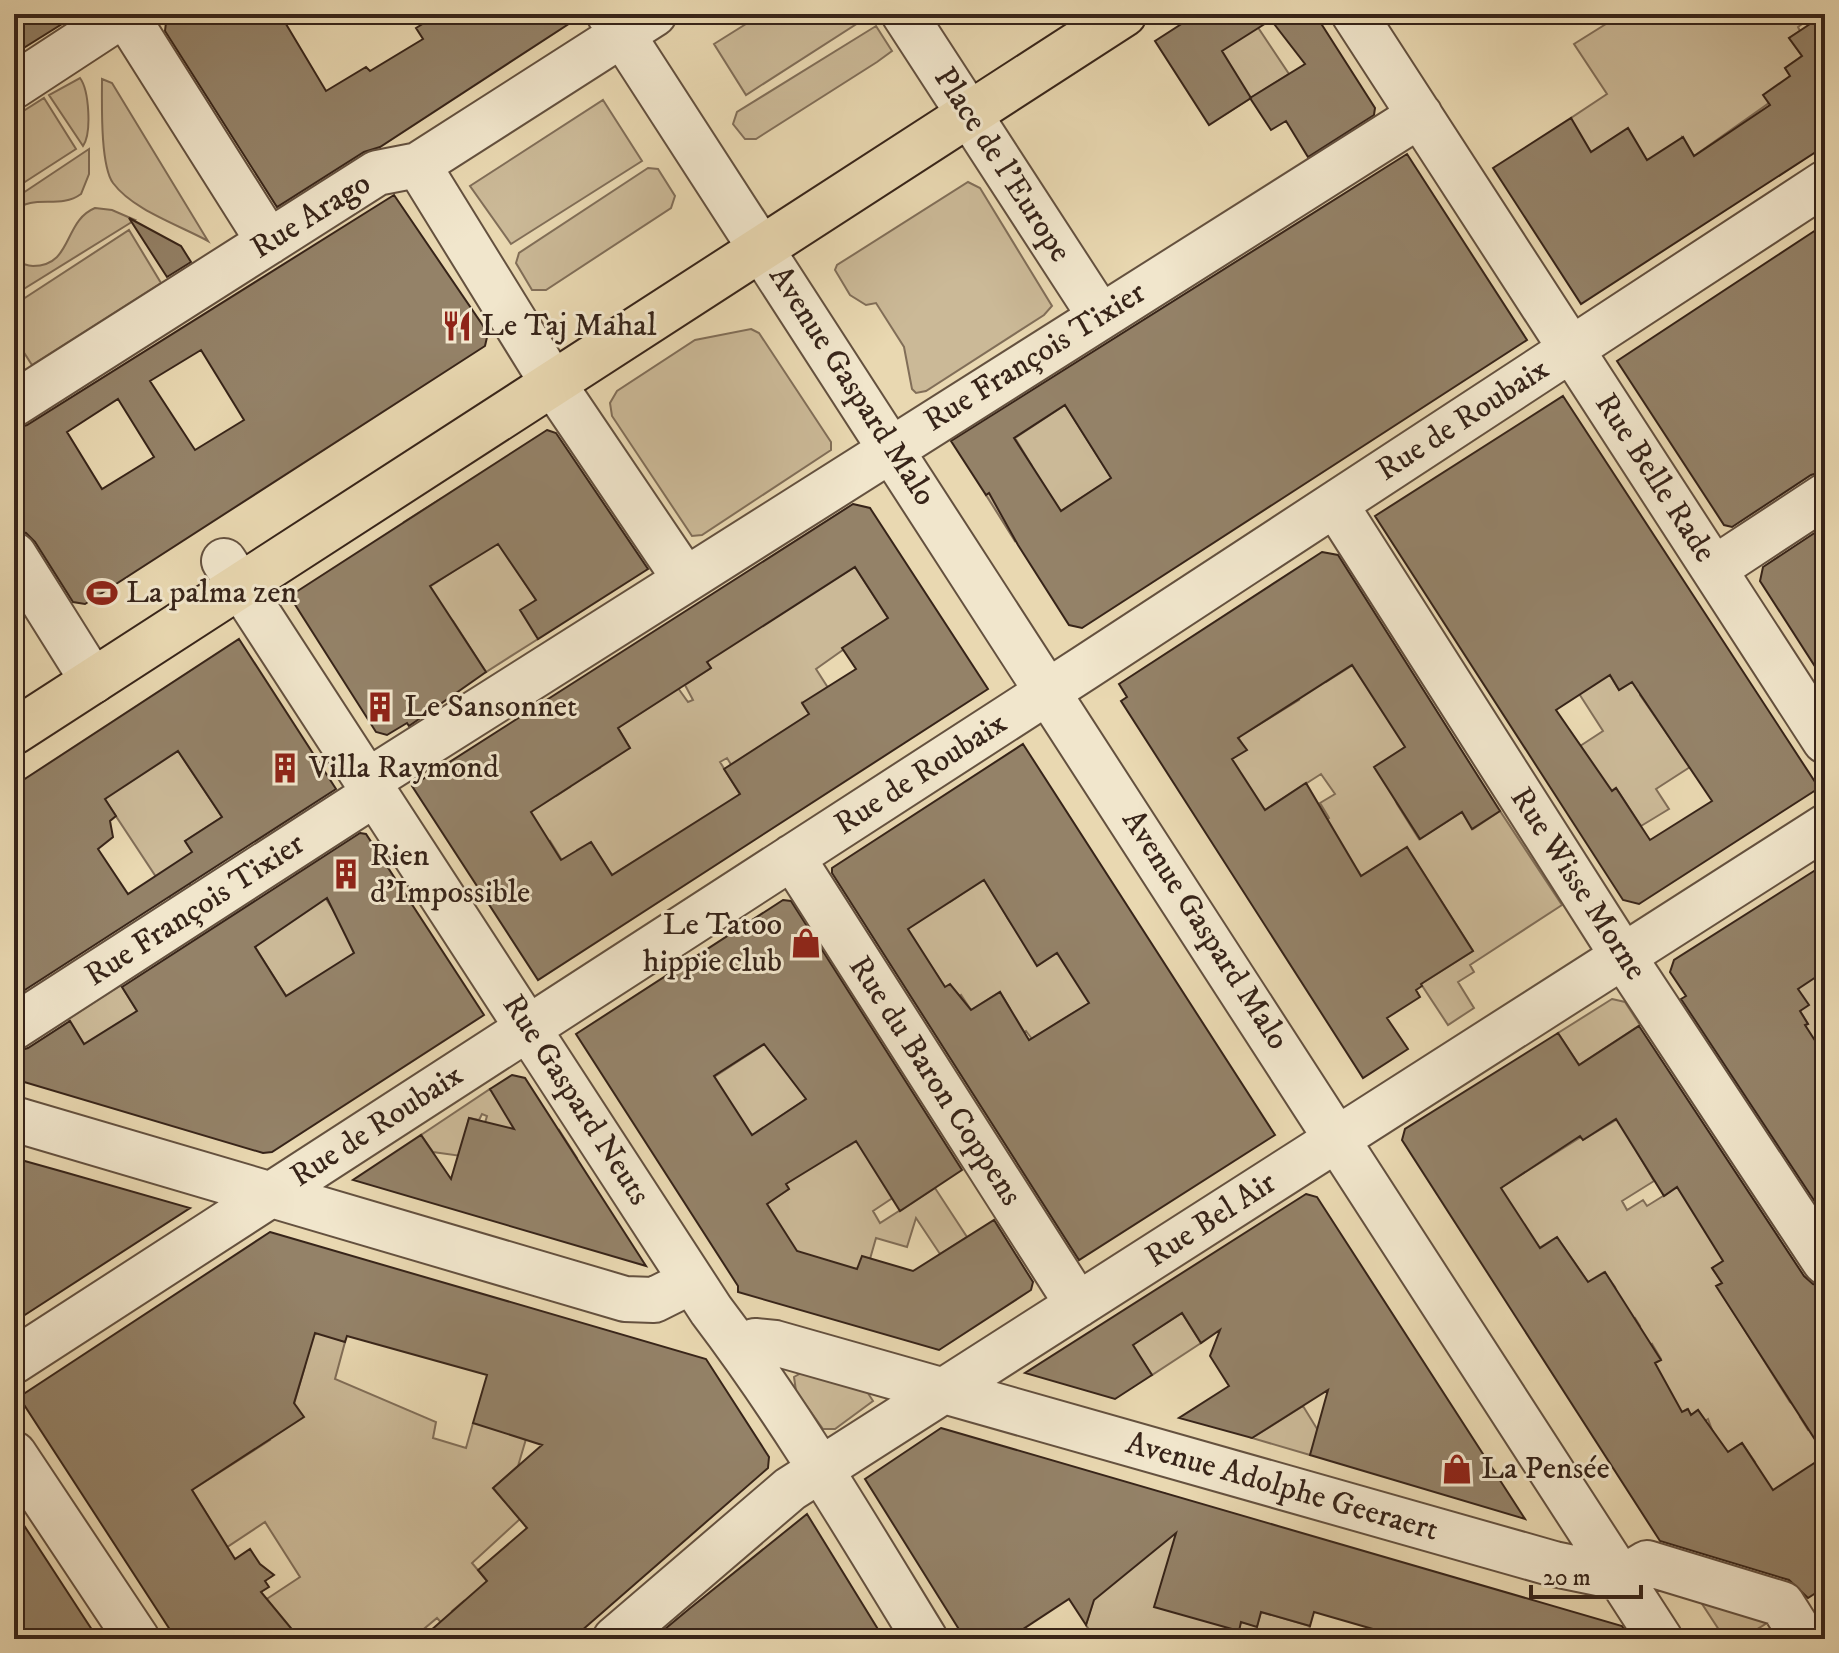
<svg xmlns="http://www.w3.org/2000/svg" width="1839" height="1653" font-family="'IM FELL DW Pica',serif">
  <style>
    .green { fill: #cbb997; stroke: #816e58; stroke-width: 2 }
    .building { fill: #948268; stroke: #372419; stroke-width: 2; fill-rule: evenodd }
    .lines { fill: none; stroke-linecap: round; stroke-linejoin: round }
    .minor-casing { stroke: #64513f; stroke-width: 48 }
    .major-casing { stroke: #372419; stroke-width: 48 }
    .minor { stroke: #f1e6cc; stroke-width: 44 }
    .major { stroke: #e9d8b1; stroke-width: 44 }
    .labels { text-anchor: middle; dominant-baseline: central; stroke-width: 6; stroke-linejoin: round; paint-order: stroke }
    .street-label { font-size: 32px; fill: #372419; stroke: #f1e6cc }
    .poi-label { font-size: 32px; fill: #372419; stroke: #f1e6cc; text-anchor: start }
  </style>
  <rect width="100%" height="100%" fill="#e9d8b1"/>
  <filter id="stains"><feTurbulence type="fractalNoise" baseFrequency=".0025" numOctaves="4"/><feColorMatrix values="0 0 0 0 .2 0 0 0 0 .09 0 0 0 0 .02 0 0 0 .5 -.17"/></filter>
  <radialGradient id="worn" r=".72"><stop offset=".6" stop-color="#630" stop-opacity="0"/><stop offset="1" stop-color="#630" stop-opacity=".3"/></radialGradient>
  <path class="green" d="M762 14H872L746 95 714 44Z
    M1199 14H1249L1289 74 1224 115Z
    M1622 14H1816L1798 27 1800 31 1789 38 1802 56 1785 68 1796 84 1694 156 1682 138 1685 236 1628 129 1583 157 1571 118 1607 94 1574 44Z
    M876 26 892 51 877 62 756 139H745L733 124 737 112Z
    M80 78C89 90 92 133 83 146L49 95Z
    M102 79 112 83 208 241C179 225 133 210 113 183 100 165 102 102 102 79Z
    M44 98 76 149 14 189V117Z
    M603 100 642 161 511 244 470 186Z
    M89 149V174L81 194C59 210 34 193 14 211V199Z
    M648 168 658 169 675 196 671 208 546 290H532L516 263 519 253Z
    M968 182 980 188 1052 306 1044 315 926 391 916 393 912 389 904 347 876 303 866 305 850 295 835 270 837 265Z
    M95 208 112 210 135 220 14 295V262C21 262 26 266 33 266 73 266 63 221 95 208Z
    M129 230 161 283 32 365 14 337V305Z
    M751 329 759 333 831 442V450L702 535 692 536 612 416 610 403 617 391 695 340Z
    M1065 405 1130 507 1098 487 1015 541 986 495 1032 466 1015 438Z
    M442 498 455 516 473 504 536 600 538 639 486 672 453 621 422 592 458 568 418 542 404 522Z
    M855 567 888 618 816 669 850 722 803 703 810 715 735 771 727 758 720 762 741 796 612 875 591 842 577 850 583 894 550 841 525 858 493 796H556L570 787 566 780 586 776 600 768 596 761 630 748 618 728 678 688 688 702 693 700 685 685 711 668 704 657Z
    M1391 641 1405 747 1380 764 1397 804 1419 839 1462 812 1473 829 1500 811 1562 905 1470 965 1474 972 1458 982 1474 1008 1448 1025 1421 984 1473 951 1407 848 1361 876 1358 871 1353 874 1275 854 1329 818 1320 803 1335 794 1321 774 1265 810 1224 764 1246 750 1235 732 1250 730 1299 700 1279 669 1322 678 1326 682Z
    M1604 666 1619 690 1642 676 1640 695 1690 767 1656 789 1669 809 1641 826 1616 788 1602 797 1574 750 1603 731 1567 675Z
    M178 751 222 817 185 841 193 853 177 864 194 891 174 904 102 795Z
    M965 839 1008 919 1041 963 1082 937 1096 999 1032 1039 1026 1031 985 1056 971 1034 1010 1009 1000 992 971 1010 961 995 958 997 945 987 882 892 950 902 973 886Z
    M317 857 339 890 326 899 341 922 354 953 293 1007 250 939 317 904 295 871Z
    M1825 971V1056L1790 1035 1808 1024 1800 1011 1794 984Z
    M121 985 137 1011 90 1054 68 1019Z
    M1612 999 1625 1002 1640 1025 1579 1065 1558 1033Z
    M807 1016 839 1077 781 1116 847 1147 866 1135 909 1187 873 1211 880 1223 935 1188 967 1237 940 1254 916 1218 907 1247 876 1238 870 1259 857 1269 804 1262 797 1251 752 1213 789 1189 779 1173 676 1102Z
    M490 1089 529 1149 559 1130 577 1158 541 1182 476 1153 487 1116 482 1114 479 1120 469 1118 461 1156 433 1152 421 1135Z
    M1626 1114 1648 1149 1639 1155 1654 1181 1622 1201 1627 1210 1643 1200 1647 1206 1684 1183 1731 1256 1712 1268 1722 1283 1717 1286 1790 1402 1806 1413 1800 1417 1808 1430 1825 1420V1456L1772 1500 1736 1475 1755 1462 1742 1443 1681 1481 1715 1438 1708 1419 1705 1421 1698 1410 1691 1415 1687 1409 1671 1420 1655 1363 1661 1359 1652 1344 1616 1366 1600 1353 1640 1326 1635 1318 1627 1322 1615 1287 1604 1272 1588 1282 1557 1237 1539 1248 1500 1188 1581 1137 1583 1140Z
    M1182 1313 1201 1343 1152 1375 1132 1345Z
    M281 1317 345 1342 335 1379 436 1422 433 1438 466 1448 473 1423 534 1412 518 1466 493 1488 520 1519 472 1563 499 1595 476 1615 464 1601 452 1611 476 1639H456L437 1618 413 1638 407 1631 398 1639H206L300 1577 265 1522 209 1559 191 1530 209 1518 192 1490 270 1440 253 1412 292 1411 305 1366Z
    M803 1372 866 1390 873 1401 835 1429H823L796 1391 794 1377Z
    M1303 1406 1319 1432 1310 1455 1252 1438Z
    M1165 1494 1238 1631 1241 1622 1257 1626 1261 1612 1310 1626 1307 1639H1095L1086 1625 1097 1589Z
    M1691 1587 1780 1615 1741 1639H1725Z"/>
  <path class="building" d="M14 14H78L14 54Z
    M167 14H280L326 91 366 67 370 71 423 39 416 28 439 14H584L380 147 364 152 277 207 165 31Z
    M1197 14H1315L1375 108 1374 115 1308 157 1286 121 1271 130 1250 98 1305 64 1271 20 1222 51 1251 98 1209 125 1155 41Z
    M1825 14V146L1581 304 1493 168 1571 118 1591 152 1628 128 1647 160 1683 137 1694 156 1770 105 1763 95 1790 76 1785 68 1802 56 1789 38Z
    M1407 154 1527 340 1082 628 1069 625 1018 545 989 493 986 495 951 441ZM1065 405 1111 478 1061 511 1014 438Z
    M394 195 488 333 485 346 85 604 73 602 35 542 26 533 14 530V429L27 425ZM201 350 244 420 195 450 150 381ZM118 399 154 457 102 489 67 432Z
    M129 218 181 246 191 262 167 277Z
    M1825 224V471L1811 475 1732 527 1724 525 1617 361Z
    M1563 396 1819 788 1639 904 1623 900 1375 516ZM1610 675 1619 690 1632 682 1712 801 1650 840 1616 788 1612 791 1556 710Z
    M547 430 556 433 648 569 538 639 520 610 536 600 498 544 430 586 486 672 409 726 407 723 387 735 376 732 294 603 296 592Z
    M853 504 870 508 988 689 538 980 412 786ZM855 567 888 618 842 648 856 669 802 703 809 714 724 769 740 794 612 875 591 842 561 860 531 812 630 748 618 728 711 668 707 662Z
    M1825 526V682L1760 581 1763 567Z
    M1322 552 1338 555 1500 811 1472 829 1462 812 1420 839 1374 767 1405 747 1352 665 1238 738 1247 750 1232 759 1265 810 1306 783 1361 876 1407 847 1473 951 1421 984 1422 986 1416 990 1420 997 1387 1018 1408 1049 1363 1078 1121 701 1127 697 1119 684Z
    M239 639 336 789 14 997V786ZM178 751 222 817 185 841 192 852 128 894 98 849 113 837 110 821 116 816 105 799Z
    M1023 744 1275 1135 1079 1260 832 873V868ZM984 880 1037 966 1057 953 1089 1003 1029 1040 1000 992 971 1010 950 984 945 987 908 929Z
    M360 833 366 834 484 1015 272 1152 263 1153 14 1079V1052L28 1048 70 1021 84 1044 137 1011 122 987ZM327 898 354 953 286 996 255 947Z
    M1825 864V971L1798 989 1809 1005 1800 1011 1808 1024 1805 1025 1825 1056V1217L1681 999 1686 996 1670 972 1674 960Z
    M783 900 791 901 962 1170 900 1211 856 1141 786 1184 789 1189 767 1204 797 1251 857 1269 862 1256 913 1271 994 1220 1033 1282 1031 1290 939 1350 738 1292V1286L576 1034ZM764 1044 806 1099 752 1135 714 1076Z
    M1639 1026 1804 1276 1813 1284 1825 1287V1455L1716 1286 1722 1283 1712 1268 1723 1261 1677 1187 1664 1196 1616 1119 1583 1140 1580 1136 1501 1188 1540 1248 1557 1237 1588 1282 1605 1272 1661 1360 1655 1363 1682 1412 1688 1409 1691 1415 1698 1410 1728 1452 1742 1443 1773 1490 1825 1456V1587L1808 1598 1789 1580 1660 1541 1402 1140 1405 1129 1558 1033 1579 1065Z
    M512 1075 525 1078 646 1266 353 1180 421 1135 451 1179 469 1118 514 1129 490 1089Z
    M14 1158 64 1172 190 1208 14 1322V1276L23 1271 14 1257Z
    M1306 1194 1317 1197 1525 1519 1310 1455 1328 1390 1252 1438 1179 1418 1229 1386 1210 1356 1220 1330 1201 1343 1182 1313 1133 1345 1152 1375 1115 1399 1025 1373Z
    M270 1232 706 1359 769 1457 768 1468 572 1639H421L487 1581 478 1570 527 1528 493 1488 542 1445 473 1423 487 1375 347 1336 345 1342 315 1333 294 1403 304 1417 192 1490 235 1559 250 1549 260 1564 274 1575 265 1581 269 1587 261 1592 300 1639H176L19 1397Z
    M941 1428 1622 1626 1630 1639H1388L1390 1634 1314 1612 1310 1626 1261 1612 1257 1627 1241 1622 1239 1631 1154 1607 1176 1533 1094 1600 1086 1625 1069 1599 1008 1639H965L865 1479Z
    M14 1510 83 1616 98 1639H14Z
    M807 1514 884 1639H653L689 1609Z"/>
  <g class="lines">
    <g class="minor-casing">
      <path id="minor" d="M125 14 269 242
        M609 14 1660 1639
        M904 14 1100 316
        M1354 14 1825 741
        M14 86 124 14
        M418 165 552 382 685 579
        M14 404 377 173 418 165 654 14
        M1335 504 1623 956 1825 1262
        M14 555 93 681
        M224 561 711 1310C790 1414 857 1528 925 1639
        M1714 569 1825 496
        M368 781 1420 115
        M792 857 1078 1305
        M14 1027 376 793
        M14 1119 625 1299 654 1300 692 1281
        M739 1346 755 1341 775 1343 1554 1564 1622 1578 1647 1563 1782 1604 1804 1639
        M14 1361 1086 667 1825 183
        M14 1454 137 1639
        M615 1639 790 1489 1825 827"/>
    </g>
    <g class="major-casing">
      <path id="major" d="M14 732 1124 14"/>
    </g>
    <use href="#minor" class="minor"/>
    <use href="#major" class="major"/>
  </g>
  <defs>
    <g id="restaurant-bare" transform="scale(2.4)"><path d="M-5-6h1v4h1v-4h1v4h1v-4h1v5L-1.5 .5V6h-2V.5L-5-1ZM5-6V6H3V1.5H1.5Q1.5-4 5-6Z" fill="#8f2418" stroke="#f1e6cc" stroke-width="2.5" paint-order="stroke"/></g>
    <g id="stadium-bare" transform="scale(2.4)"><path d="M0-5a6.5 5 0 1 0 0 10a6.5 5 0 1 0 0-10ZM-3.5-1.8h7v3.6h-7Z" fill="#8f2418" stroke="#f1e6cc" stroke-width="2.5" paint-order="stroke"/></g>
    <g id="building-bare" transform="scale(2.4)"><path d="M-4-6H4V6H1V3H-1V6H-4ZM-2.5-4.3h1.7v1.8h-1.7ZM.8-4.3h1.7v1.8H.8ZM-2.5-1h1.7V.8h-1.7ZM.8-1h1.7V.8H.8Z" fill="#8f2418" stroke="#f1e6cc" stroke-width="2.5" paint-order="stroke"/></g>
    <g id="shop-bare" transform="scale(2.4)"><path d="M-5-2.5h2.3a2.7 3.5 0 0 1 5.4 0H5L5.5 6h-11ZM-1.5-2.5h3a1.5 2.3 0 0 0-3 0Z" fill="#8f2418" stroke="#f1e6cc" stroke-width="2.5" paint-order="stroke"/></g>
  </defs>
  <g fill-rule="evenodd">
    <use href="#restaurant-bare" x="457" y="326"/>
    <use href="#stadium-bare" x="102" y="593"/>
    <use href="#building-bare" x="380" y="707"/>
    <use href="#building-bare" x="285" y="768"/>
    <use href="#building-bare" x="346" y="874"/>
    <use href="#shop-bare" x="806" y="943"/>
    <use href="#shop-bare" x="1457" y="1469"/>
  </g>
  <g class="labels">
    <g class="street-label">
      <text transform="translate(1002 165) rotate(57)">Place de l'Europe</text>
      <text transform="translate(311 216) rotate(-32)">Rue Arago</text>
      <text transform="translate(1035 357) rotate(-32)">Rue François Tixier</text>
      <text transform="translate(852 386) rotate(57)">Avenue Gaspard Malo</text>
      <text transform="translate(1463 420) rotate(-33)">Rue de Roubaix</text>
      <text transform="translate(1655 478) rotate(57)">Rue Belle Rade</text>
      <text transform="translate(921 774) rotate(-33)">Rue de Roubaix</text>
      <text transform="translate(1578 884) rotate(57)">Rue Wisse Morne</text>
      <text transform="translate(195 910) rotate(-33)">Rue François Tixier</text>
      <text transform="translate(1205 930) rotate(57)">Avenue Gaspard Malo</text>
      <text transform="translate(935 1081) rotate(57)">Rue du Baron Coppens</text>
      <text transform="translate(576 1100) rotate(57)">Rue Gaspard Neuts</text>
      <text transform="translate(377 1126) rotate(-33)">Rue de Roubaix</text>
      <text transform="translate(1211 1220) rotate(-33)">Rue Bel Air</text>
      <text transform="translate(1282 1487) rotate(16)">Avenue Adolphe Geeraert</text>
    </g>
    <g class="poi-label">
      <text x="481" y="326">Le Taj Mahal</text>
      <text x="126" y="593">La palma zen</text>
      <text x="404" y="707">Le Sansonnet</text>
      <text x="309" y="768">Villa Raymond</text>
      <text x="370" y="856">Rien<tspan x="370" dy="37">d'Impossible</tspan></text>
      <text x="782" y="925" text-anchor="end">Le Tatoo<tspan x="782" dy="37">hippie club</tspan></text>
      <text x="1481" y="1469">La Pensée</text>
    </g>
  </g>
  <rect width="1839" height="1653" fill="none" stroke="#e9d8b1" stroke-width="48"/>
  <rect x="16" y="16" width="1807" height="1621" fill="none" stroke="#372419" stroke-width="4"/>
  <rect x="24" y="24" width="1791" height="1605" fill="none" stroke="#372419" stroke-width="2"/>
  <path d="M1531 1585v12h110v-12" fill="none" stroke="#372419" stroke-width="4"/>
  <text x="1543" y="1585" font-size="24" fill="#372419" stroke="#f1e6cc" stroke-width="6" paint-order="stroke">20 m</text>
  <rect width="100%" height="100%" filter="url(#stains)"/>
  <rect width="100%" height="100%" fill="url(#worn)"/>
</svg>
